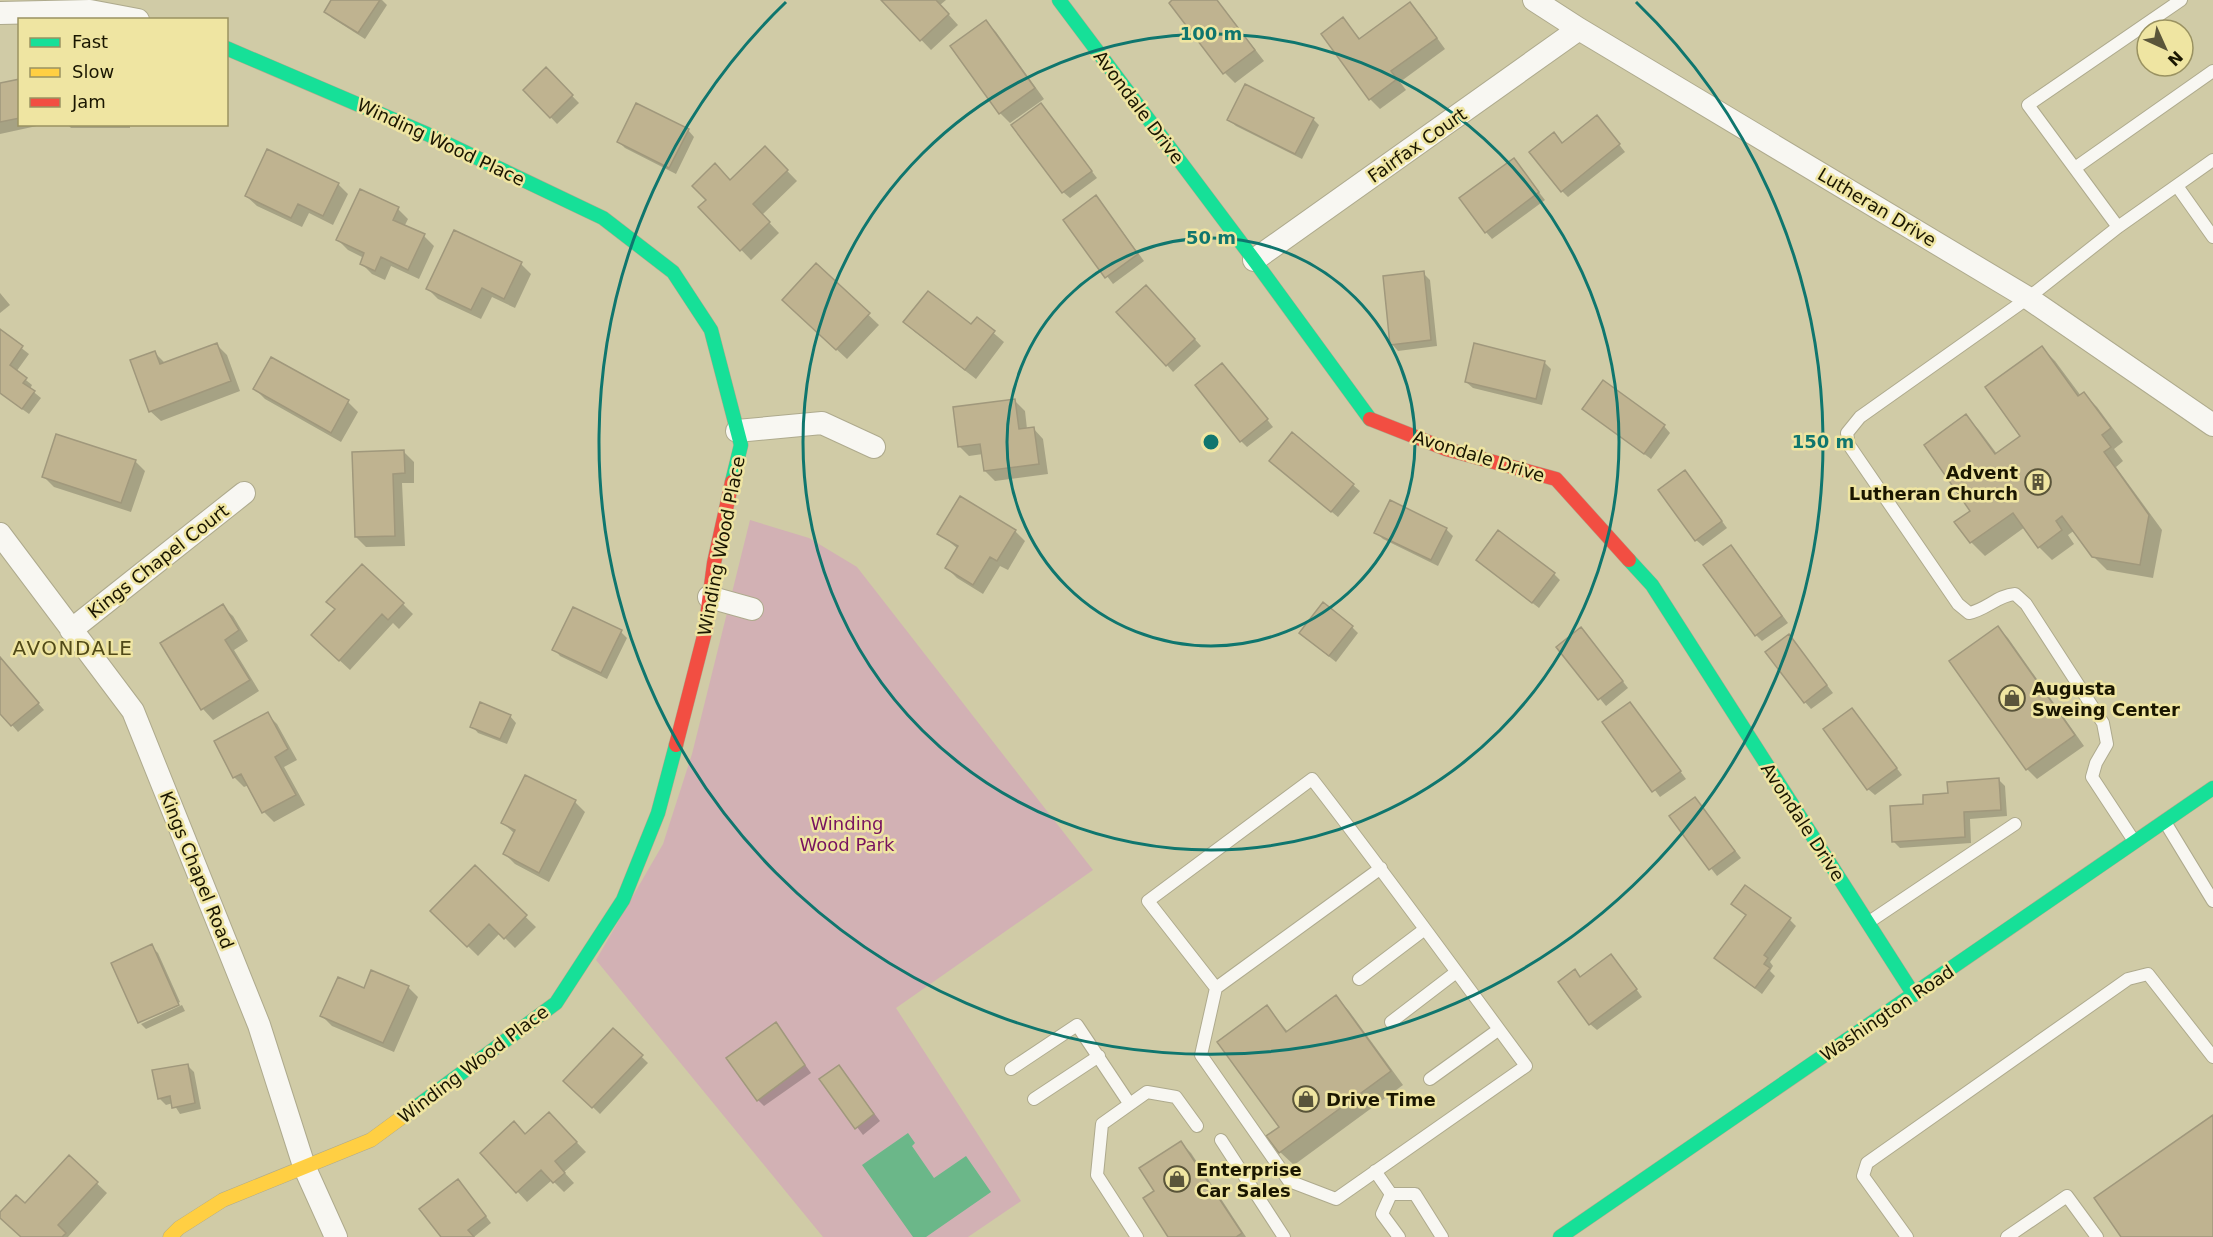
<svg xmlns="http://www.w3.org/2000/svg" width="2213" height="1237" font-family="'DejaVu Sans',sans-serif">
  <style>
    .green { fill: #d2b1b4 }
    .water { fill: #6bb789 }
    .shadow { fill: #0003 }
    .building { fill: #bfb390; stroke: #a0987c; stroke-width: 1.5 }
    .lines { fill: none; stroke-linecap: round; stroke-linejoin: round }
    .lane-casing { stroke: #aeaa8d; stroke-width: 14 }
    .street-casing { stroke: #aeaa8d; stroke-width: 24 }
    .fast-casing { stroke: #aeaa8d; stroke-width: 15 }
    .slow-casing { stroke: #aeaa8d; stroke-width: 15 }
    .jam-casing { stroke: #aeaa8d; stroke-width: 15 }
    .lane { stroke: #f8f7f2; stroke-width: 12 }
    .street { stroke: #f8f7f2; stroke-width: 22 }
    .fast { stroke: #16e098; stroke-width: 14 }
    .slow { stroke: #ffcf43; stroke-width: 14 }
    .jam { stroke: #f24e42; stroke-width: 14 }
    .ring { fill: none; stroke: #0f766e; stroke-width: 3 }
    .labels { text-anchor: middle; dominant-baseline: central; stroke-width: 5; stroke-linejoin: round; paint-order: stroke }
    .street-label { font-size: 18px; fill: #1a1600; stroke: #efe5a2 }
    .poi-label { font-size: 18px; font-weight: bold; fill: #1a1600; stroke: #efe5a2; text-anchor: start }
    .park-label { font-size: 18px; fill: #78135f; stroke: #efe5a2 }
    .neighbourhood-label { font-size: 20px; letter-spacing: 1.5px; fill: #514a18; stroke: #efe5a2 }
    .centre { fill: #0f766e; stroke: #efe5a2; stroke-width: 3 }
    .ring-label { font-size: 18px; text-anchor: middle; font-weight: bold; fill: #0f766e; stroke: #efe5a2; stroke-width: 5; stroke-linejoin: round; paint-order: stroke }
  </style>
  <rect width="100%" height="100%" fill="#d0cba6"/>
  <path class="green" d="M750 520 809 538 857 567 1093 870 896 1008 1021 1201 968 1237H823L596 960 663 844 692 754Z"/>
  <path class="water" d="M908 1133 915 1143 912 1146 934 1178 966 1156 991 1192 926 1237H913L862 1165Z"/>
  <path class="shadow" d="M333 0H382L387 5 365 39 332 18 326 11Z
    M883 0H946L940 5 958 25 931 50Z
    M1175 0H1217L1264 61 1235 83 1225 73 1171 3Z
    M1410 4 1420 14 1445 49 1400 82 1406 90 1380 109 1370 99 1343 19 1361 40Z
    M986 22 996 32 1044 99 1010 123 1000 113Z
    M546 69 579 103 557 124 525 90Z
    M20 80V124H46L0 134V84Z
    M1041 105 1097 178 1070 198 1063 192Z
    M1313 119 1319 125 1302 159 1236 126 1229 120Z
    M67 124H130V128H71Z
    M1603 124 1625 152 1568 197 1562 191 1554 134 1563 144Z
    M688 130 694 137 676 174 625 148 619 142Z
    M765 148 797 181 762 215 779 233 751 260 700 207Z
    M1514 160 1545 200 1492 239 1486 232Z
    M338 184 348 194 333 225 309 213 302 227 257 206 246 196Z
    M1102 204 1144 261 1113 284 1065 221Z
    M398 209 408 219 404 227 424 236 434 246 419 279 391 266 385 280 372 274 361 263 364 258 348 250 338 240Z
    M521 264 531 274 515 308 492 297 481 319 438 299 428 289Z
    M816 265 879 325 847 359 794 310Z
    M1423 273 1430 280 1437 346 1398 351 1392 344Z
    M0 293 10 305 0 313Z
    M1153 293 1201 346 1173 372 1167 365Z
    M977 319 1004 342 976 379 915 332 905 322 972 326Z
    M0 331 29 354 16 372 32 385 30 389 41 398 29 414 0 393Z
    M217 345 227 355 240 391 161 421 150 411 155 353 166 364Z
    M2042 348 2055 361 2081 396 2084 394 2097 407 2123 442 2114 449 2123 461 2116 467 2162 530 2153 578 2107 570 2093 556 2075 530 2068 535 2074 544 2052 560 2039 547 2025 527 1985 556 1971 542 1957 522 1972 511 1966 416 1979 430 1997 454 2022 436Z
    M1544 362 1551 369 1542 405 1473 388 1466 382Z
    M1229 371 1273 427 1247 447 1241 441Z
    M255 389 348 402 358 412 341 442 265 399Z
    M1015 401 1025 411 1027 429 1033 428 1043 439 1048 474 995 481 985 471 983 454 969 456 959 446Z
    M1584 409 1664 426 1670 433 1651 459Z
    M404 452 414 462V483H402L405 546 366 547 356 537Z
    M135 461 145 471 131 512 54 487 44 477Z
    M1277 467 1353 485 1360 491 1338 517Z
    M1691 479 1727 528 1703 546 1696 540Z
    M960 498 1015 531 1025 541 1008 570 1000 566 983 594 957 578 947 568 958 549 939 533Z
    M1446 529 1453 536 1438 566 1383 539 1376 532Z
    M1737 553 1788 623 1762 641 1756 635Z
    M1484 566 1554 574 1560 580 1539 608Z
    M403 604 413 614 399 629 393 623 350 670 323 645 336 610Z
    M222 606 233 616 248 641 234 650 259 691 213 720 203 709 162 644Z
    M1352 627 1358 633 1336 662 1307 639Z
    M1998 628 2008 638 2084 746 2037 779 2027 769 1951 661Z
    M621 632 627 638 607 679 560 656 554 649Z
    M1587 635 1628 688 1606 706 1558 647Z
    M1795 643 1833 693 1811 709 1805 702Z
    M0 659 44 710 18 732 0 711Z
    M1630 704 1686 779 1660 797 1604 722Z
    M1852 710 1902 775 1875 795 1868 789Z
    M267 714 277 724 297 760 284 767 305 805 274 822 264 812 249 785 244 787 234 777Z
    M510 716 516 723 507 744 478 733 472 726Z
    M1999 780 2005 786 2007 816 1970 819 1971 843 1900 848 1893 841 1925 806 1949 794Z
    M1695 799 1741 858 1717 876 1671 817Z
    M575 802 585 812 549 882 515 864 505 854 515 834 502 822Z
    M475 868 536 927 515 948 500 933 478 956 432 911Z
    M1733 904 1790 920 1796 926 1770 962 1773 966 1770 971 1775 976 1762 994 1716 958 1747 916Z
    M151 946 158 953 180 1002 140 1021V1023L139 1022Z
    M1617 963 1642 997 1597 1030 1590 1024 1575 971 1581 978Z
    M408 987 418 997 394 1052 332 1026 322 1016 364 990Z
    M1336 997 1349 1011 1403 1085 1294 1165 1280 1152 1281 1127 1267 1007 1288 1032Z
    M182 1005 185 1011 146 1029 141 1024Z
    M776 1024 811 1073 764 1106 758 1100Z
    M614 1030 648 1063 600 1114 565 1080Z
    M187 1065 194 1072 201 1109 180 1114 173 1103 166 1105 159 1098Z
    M839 1067 880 1121 863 1135 821 1079Z
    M559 1124 586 1152 564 1172 574 1183 564 1192 552 1180 527 1202 482 1153Z
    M1181 1143 1191 1153 1246 1237H1170L1156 1191Z
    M69 1157 107 1193 68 1237H22L0 1214 25 1205Z
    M464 1187 491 1223 474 1237H443Z"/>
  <path class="building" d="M331 0H380L358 33 324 12Z
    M881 0H936L949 14 920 41Z
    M1172 0H1217L1255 50 1223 74 1169 3Z
    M1410 2 1437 38 1391 71 1397 79 1369 100 1321 34 1343 17 1359 39Z
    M986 20 1035 88 999 114 950 46Z
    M546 67 573 95 550 118 523 90Z
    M20 79V118L0 122V83Z
    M1245 84 1314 118 1295 154 1227 120Z
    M636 103 689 129 669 168 617 142Z
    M1041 103 1092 171 1062 193 1011 125Z
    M1597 115 1620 144 1561 192 1529 152 1554 132 1562 143Z
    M765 146 788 170 753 204 770 222 740 251 698 207 706 200 692 186 715 163 730 180Z
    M267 149 339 183 323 216 298 204 291 218 245 196Z
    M1514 158 1539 192 1485 233 1459 198Z
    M360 189 399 207 393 220 425 234 408 270 381 257 375 271 360 264 364 253 336 240Z
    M1096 195 1138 254 1105 278 1063 220Z
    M454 230 522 262 504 299 482 288 471 310 426 289Z
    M816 263 870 313 836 350 782 300Z
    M1424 271 1431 340 1390 345 1383 276Z
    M1146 285 1195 339 1166 366 1116 312Z
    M928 291 971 324 977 317 995 331 965 370 903 322Z
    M0 329 23 346 10 365 27 378 23 383 35 391 22 409 0 393Z
    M217 343 231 381 149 412 130 360 155 351 160 364Z
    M1474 343 1545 361 1536 399 1465 382Z
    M2042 346 2078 396 2084 392 2111 428 2102 435 2111 447 2104 452 2149 515 2140 565 2092 557 2062 516 2056 521 2062 530 2038 548 2013 513 1970 543 1954 522 1970 511 1924 445 1966 414 1995 454 2020 436 1985 387Z
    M271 357 349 400 331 433 253 389Z
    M1222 363 1268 419 1240 442 1195 385Z
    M1603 380 1665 425 1644 454 1582 409Z
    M1015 399 1019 429 1034 427 1039 464 984 471 980 444 958 447 953 407Z
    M1292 432 1354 484 1331 512 1269 461Z
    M56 434 136 460 121 503 42 477Z
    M404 450 405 473 393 474 395 536 355 537 352 452Z
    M1685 470 1722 521 1695 541 1658 490Z
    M960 496 1016 530 997 561 990 557 973 585 945 568 958 546 937 534Z
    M1390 500 1447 528 1431 560 1374 533Z
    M1498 530 1555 573 1532 603 1476 560Z
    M1731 545 1782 616 1755 636 1703 565Z
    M362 564 404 603 388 620 382 614 339 661 311 635 335 609 326 602Z
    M1323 602 1353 626 1329 656 1299 633Z
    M223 604 239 630 225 640 250 680 201 710 160 643Z
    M573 607 622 630 601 673 552 650Z
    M1998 626 2075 735 2026 770 1949 661Z
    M1581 627 1623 681 1598 700 1556 647Z
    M1789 634 1827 685 1804 703 1765 652Z
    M0 657 39 703 11 726 0 714Z
    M480 702 511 715 500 739 470 727Z
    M1630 702 1681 771 1652 792 1602 722Z
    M1852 708 1897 768 1867 790 1823 729Z
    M268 712 288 749 275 757 296 795 262 813 241 774 233 778 214 741Z
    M525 775 576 800 539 873 503 854 515 830 501 823Z
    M1999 778 2001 810 1964 812 1965 837 1892 842 1890 806 1923 804V795L1948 793 1947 782Z
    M1695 797 1735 851 1709 870 1669 816Z
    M475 865 527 915 504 939 489 924 467 947 430 911Z
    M1745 885 1791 918 1764 955 1768 958 1764 964 1770 968 1755 988 1714 958 1746 915 1731 904Z
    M152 944 179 1005 138 1023 111 963Z
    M1611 954 1637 989 1589 1025 1558 982 1575 969 1580 977Z
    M371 970 409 986 383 1043 320 1016 338 977 364 988Z
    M1336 995 1391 1071 1279 1153 1266 1136 1279 1127 1217 1042 1267 1005 1286 1032Z
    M776 1022 805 1065 757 1101 726 1058Z
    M613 1028 643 1055 592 1108 563 1081Z
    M188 1064 195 1103 172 1108 170 1096 158 1099 152 1070Z
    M839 1065 874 1114 855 1129 819 1079Z
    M549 1112 577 1142 555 1161 565 1173 553 1183 541 1170 516 1193 480 1153 514 1121 525 1134Z
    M2213 1115V1237H2121L2094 1198Z
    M1181 1141 1242 1233 1236 1237H1168L1143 1198 1154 1191 1139 1168Z
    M69 1155 98 1182 58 1225 66 1233 62 1237H21L0 1218V1212L16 1195 25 1203Z
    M458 1179 486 1216 468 1230 474 1237H441L419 1209Z"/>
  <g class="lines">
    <g class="lane-casing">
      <path id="lane" d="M2181 0 2028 105 2118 227 2213 160
        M2075 168 2213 71
        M2177 186 2213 237
        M2118 227 2028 298 1860 417 1847 433 1849 445 1958 604 1969 613C1986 610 1998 595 2015 594L2026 604 2103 723 2107 744 2096 763 2092 777 2134 841
        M1312 779C1385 873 1455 970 1526 1066L1336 1199 1289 1181 1201 1055 1216 988 1148 901Z
        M2165 822 2213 901
        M1869 922 2015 824
        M1359 979 1425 929
        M1216 988 1381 868
        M1391 1022 1455 973
        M1011 1069 1077 1025 1129 1103
        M1430 1079 1498 1030
        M1034 1099 1099 1056
        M1221 1140 1284 1237
        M1375 1171 1391 1194
        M1391 1194H1415L1442 1237
        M1391 1194 1382 1214 1399 1237
        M1137 1237 1097 1175 1102 1124 1147 1092 1176 1097 1197 1126
        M1907 1237 1863 1176 1867 1163 2128 979 2148 974 2213 1057
        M2007 1237 2067 1196 2097 1237"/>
    </g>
    <g class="street-casing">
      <path id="street" d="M1534 0 1579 29 2028 298 2213 425
        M0 13 90 11 138 20
        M1254 260 1579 29
        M737 431 822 423 874 447
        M0 534 133 711 259 1025 304 1166 336 1237
        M709 597 752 609
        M71 630 244 493"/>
    </g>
    <g class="fast-casing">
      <path id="fast" d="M1059 0 1254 260 1370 419
        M226 48 427 134 603 218 673 272 711 330 741 445 732 482
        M1629 560 1652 585 1914 995
        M405 1115 556 1003 623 900 658 813 676 745
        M1560 1237 2213 788"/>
    </g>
    <g class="slow-casing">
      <path id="slow" d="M170 1237 179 1228 223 1200 371 1140 405 1115"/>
    </g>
    <g class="jam-casing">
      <path id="jam" d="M1370 419 1446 449 1556 479 1629 560
        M676 745 705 632 714 563 732 482"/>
    </g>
    <use href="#lane" class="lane"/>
    <use href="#street" class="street"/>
    <use href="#fast" class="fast"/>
    <use href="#slow" class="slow"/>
    <use href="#jam" class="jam"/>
  </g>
  <g class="ring">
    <circle cx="1211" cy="442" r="204"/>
    <circle cx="1211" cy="442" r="408"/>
    <path d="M1636 2A612 612 0 1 1 786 2"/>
  </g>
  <defs>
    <g id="building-ring" transform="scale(1.35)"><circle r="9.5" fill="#efe5a2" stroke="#5a553a" stroke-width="1.5"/><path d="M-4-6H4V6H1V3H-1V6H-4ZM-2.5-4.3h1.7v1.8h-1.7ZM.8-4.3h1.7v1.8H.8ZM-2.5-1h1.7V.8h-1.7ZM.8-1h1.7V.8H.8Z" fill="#5a553a"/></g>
    <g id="shop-ring" transform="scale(1.35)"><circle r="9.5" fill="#efe5a2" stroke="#5a553a" stroke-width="1.5"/><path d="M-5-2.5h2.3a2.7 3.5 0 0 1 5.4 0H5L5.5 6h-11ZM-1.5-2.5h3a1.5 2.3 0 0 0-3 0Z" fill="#5a553a"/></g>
  </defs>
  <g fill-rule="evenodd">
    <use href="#building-ring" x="2038" y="482"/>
    <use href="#shop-ring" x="2012" y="698"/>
    <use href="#shop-ring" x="1306" y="1099"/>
    <use href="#shop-ring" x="1177" y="1179"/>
  </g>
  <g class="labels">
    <g class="street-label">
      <text transform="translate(1139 107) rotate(53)">Avondale Drive</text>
      <text transform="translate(441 142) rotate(25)">Winding Wood Place</text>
      <text transform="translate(1417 145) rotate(-35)">Fairfax Court</text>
      <text transform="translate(1877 207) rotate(31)">Lutheran Drive</text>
      <text transform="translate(1479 456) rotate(17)">Avondale Drive</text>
      <text transform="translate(721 546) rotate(-79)">Winding Wood Place</text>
      <text transform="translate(158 561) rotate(-38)">Kings Chapel Court</text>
      <text transform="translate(1803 822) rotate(57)">Avondale Drive</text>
      <text transform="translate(197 870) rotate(68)">Kings Chapel Road</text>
      <text transform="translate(1887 1013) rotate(-34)">Washington Road</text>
      <text transform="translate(473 1064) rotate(-37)">Winding Wood Place</text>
    </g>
    <g class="poi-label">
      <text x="2018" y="472" text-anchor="end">Advent<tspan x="2018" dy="21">Lutheran Church</tspan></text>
      <text x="2032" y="688">Augusta<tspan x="2032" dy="21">Sweing Center</tspan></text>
      <text x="1326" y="1099">Drive Time</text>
      <text x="1196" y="1169">Enterprise<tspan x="1196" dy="21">Car Sales</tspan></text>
    </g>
    <g class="park-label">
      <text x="847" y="823">Winding<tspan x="847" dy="21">Wood Park</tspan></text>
    </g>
    <g class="neighbourhood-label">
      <text x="73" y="648">AVONDALE</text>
    </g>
  </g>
  <circle cx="1211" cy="442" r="9" class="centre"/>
  <g class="ring-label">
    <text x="1211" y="40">100 m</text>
    <text x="1211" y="244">50 m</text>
    <text x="1823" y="448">150 m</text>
  </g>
  <rect x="18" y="18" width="210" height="108" fill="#efe5a2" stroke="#9a9261" stroke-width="1.5"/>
  <rect x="30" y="38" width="30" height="9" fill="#16e098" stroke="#9a9261" stroke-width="1.5"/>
  <text x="72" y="48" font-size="18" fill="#1a1600">Fast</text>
  <rect x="30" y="68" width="30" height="9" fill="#ffcf43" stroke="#9a9261" stroke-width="1.5"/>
  <text x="72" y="78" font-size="18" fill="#1a1600">Slow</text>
  <rect x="30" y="98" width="30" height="9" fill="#f24e42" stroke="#9a9261" stroke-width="1.5"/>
  <text x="72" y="108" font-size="18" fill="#1a1600">Jam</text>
  <g transform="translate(2165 48) rotate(135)"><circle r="28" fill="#efe5a2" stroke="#9a9261" stroke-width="1.5"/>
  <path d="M0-4.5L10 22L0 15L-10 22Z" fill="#5a553a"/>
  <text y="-9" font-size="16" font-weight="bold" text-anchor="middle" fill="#1a1600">N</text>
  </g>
</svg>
